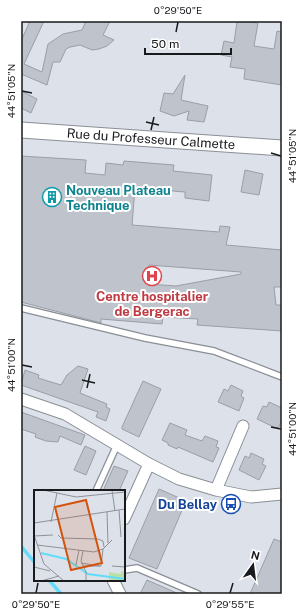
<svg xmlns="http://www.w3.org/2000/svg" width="303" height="615" font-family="'Public Sans',sans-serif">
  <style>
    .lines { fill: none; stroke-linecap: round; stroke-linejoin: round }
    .stream { stroke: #61ddf9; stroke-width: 3.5 }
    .building { fill: #bfc4cc; stroke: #9a9fa7; fill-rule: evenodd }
    .service-casing { stroke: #8a8f96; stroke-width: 8 }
    .minor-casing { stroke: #8a8f96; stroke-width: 13 }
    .secondary-casing { stroke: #8a8f96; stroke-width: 17 }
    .service { stroke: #fff; stroke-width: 5.5 }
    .minor { stroke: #fff; stroke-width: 11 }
    .secondary { stroke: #fff; stroke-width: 15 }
    .ticks { fill: none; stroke: #181a1d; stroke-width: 1.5 }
    .labels { text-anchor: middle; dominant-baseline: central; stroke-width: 4; stroke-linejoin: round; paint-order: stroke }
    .street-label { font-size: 13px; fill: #181a1d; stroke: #fff }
    .culture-label { font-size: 13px; font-weight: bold; fill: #0d838f; stroke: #fff; text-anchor: start }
    .health-label { font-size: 13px; font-weight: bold; fill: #be3a42; stroke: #fff }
    .transit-label { font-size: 13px; font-weight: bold; fill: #164399; stroke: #fff; text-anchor: end }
    .inset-river { fill: none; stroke: #61ddf9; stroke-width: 2 }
    .inset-road { fill: none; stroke: #8e9298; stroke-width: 1 }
    .view { fill: #d3530e; fill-opacity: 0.15; stroke: #d3530e; stroke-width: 2 }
    .inset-edge { fill: none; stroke: #181a1d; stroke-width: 2 }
    .neatline { fill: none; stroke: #181a1d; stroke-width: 1.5 }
    .ticks-label { font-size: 10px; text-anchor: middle; fill: #181a1d }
  </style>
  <rect width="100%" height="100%" fill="#dde2ea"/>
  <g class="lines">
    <path class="stream" d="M21 546 35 563
      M49 580 61 594"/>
  </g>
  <path class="building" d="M30 21H44L24 64 42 72 48 44 63 34 82 30 86 21H110L103 35 114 40 107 46 99 49 92 50 80 45 70 47 66 49 60 62H53L47 85 21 74V41Z
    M237 21 258 23 254 46 274 49 277 31 282 32V85L244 79 245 69 230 67 232 57 221 55 224 41 234 43Z
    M185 75 181 100 208 106 204 122 187 120 189 111 174 116 160 111 164 93 173 94Z
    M21 91 37 99 31 113 21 108Z
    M21 156 86 160 85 173 105 175 106 163 123 165 124 161 174 165 173 171 212 175 209 201 185 198V192L135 188 132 225 219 232 220 226 230 227 226 245 282 250V287H274L276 305H282V331L197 325 198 319 163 317 162 324 101 319V323L21 302ZM149 265 241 272V274L176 286 148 284Z
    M245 170 263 174 259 195 241 192Z
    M78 366 88 369 80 393 107 404 106 407 110 409 106 421 96 417 98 412 21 385 25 370 39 375 38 378 61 385 67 375Z
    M143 381 161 389 139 437 122 429V427Z
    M231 385 243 391 241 396 244 398 239 411 218 402 224 389 228 391Z
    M269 402 282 408V419L278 429 257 419 263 406 267 407Z
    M21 412 85 435 81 445 60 436 58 442 46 441 35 437 36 434 21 429Z
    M170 423 187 430 185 435 202 441 205 436 218 441 216 447 219 448 213 462 178 447 177 449 168 445V443L162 440Z
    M85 446 96 451 86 475 74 470Z
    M251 453 264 459 262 464 266 466 259 480 239 470 245 456 249 458Z
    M114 466 128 471 119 491H103Z
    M159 489 186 501 157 569 129 558Z
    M274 539 282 542V594H250Z
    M147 580 179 594H140Z"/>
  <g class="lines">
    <g class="service-casing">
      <path id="service" d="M21 308 145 338 214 351 282 377
        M96 491 117 445
        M124 570 137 568 198 594"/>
    </g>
    <g class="minor-casing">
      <path id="minor" d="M21 399 65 414 149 464 179 479 216 490 251 497 282 494
        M216 490 243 426
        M124 519 149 464
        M113 580 120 594"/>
    </g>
    <g class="secondary-casing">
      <path id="secondary" d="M21 130 282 148"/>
    </g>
    <use href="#service" class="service"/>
    <use href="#minor" class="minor"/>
    <use href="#secondary" class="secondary"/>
  </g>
  <path class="ticks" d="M176 32 178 22M22 91 32 93M146 122 159 125M151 130 154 117M271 153 281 156M22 365 32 367M82 380 95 383M87 388 90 374M271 427 281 429M36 593 38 583M230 593 233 583"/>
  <defs>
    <g id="building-ring" transform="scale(1)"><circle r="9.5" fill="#fff" stroke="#0f9aa8" stroke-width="1.5"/><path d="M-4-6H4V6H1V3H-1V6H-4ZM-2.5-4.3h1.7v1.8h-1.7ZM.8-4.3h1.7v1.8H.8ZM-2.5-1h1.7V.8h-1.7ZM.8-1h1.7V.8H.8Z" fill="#0f9aa8"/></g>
    <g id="hospital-ring" transform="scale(1)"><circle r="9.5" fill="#fff" stroke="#e0444e" stroke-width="1.5"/><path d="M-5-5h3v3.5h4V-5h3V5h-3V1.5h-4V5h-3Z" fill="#e0444e"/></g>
    <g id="bus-ring" transform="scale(1)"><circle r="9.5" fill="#fff" stroke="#1a4fb4" stroke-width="1.5"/><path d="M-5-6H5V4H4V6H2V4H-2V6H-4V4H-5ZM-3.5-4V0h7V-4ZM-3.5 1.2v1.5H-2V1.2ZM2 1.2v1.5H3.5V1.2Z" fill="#1a4fb4"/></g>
  </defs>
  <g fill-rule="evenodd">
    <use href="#building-ring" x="52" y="197"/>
    <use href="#hospital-ring" x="152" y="276"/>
    <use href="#bus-ring" x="231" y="504"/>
  </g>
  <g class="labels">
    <g class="street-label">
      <text transform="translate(151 139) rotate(4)">Rue du Professeur Calmette</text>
    </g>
    <g class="culture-label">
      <text x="66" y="190">Nouveau Plateau<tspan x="66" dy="15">Technique</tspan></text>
    </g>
    <g class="health-label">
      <text x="152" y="296">Centre hospitalier<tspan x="152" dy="15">de Bergerac</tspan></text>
    </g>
    <g class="transit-label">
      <text x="217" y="504">Du Bellay</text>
    </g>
  </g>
  <g transform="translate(34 490)">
    <rect width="91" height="91" fill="#dde2ea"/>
    <path d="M87 81 91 82V91H75V82L87 84Z" fill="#b9e1a7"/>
    <path class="inset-river" d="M7 63 32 69 54 84 91 89"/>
    <path class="inset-road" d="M9 0 42 7 91 2M78 0 81 21M85 20 87 47M73 22 74 53M17 32 23 3M0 33 91 19M0 45 10 74 30 91M24 45 27 48 64 49 69 51 70 57M0 46 19 45M3 55 60 62 69 59 78 50M49 61 47 71 52 82V91M47 73 66 76M42 75 45 60M49 76H67L69 59M78 76 91 77M0 77 16 81M7 91 25 86"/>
    <path class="view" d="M52 10 68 73 37 80 21 17Z"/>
    <rect width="91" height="91" class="inset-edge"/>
  </g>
  <rect width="303" height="615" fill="none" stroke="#ffffff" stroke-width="44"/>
  <g transform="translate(253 565) rotate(14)" stroke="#ffffff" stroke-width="3" paint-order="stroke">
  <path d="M0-3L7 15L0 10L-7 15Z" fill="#181a1d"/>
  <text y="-6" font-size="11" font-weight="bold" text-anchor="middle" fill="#181a1d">N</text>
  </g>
  <path d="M145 48v6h86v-6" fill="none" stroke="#181a1d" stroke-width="2"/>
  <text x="151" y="48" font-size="12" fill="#181a1d" stroke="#ffffff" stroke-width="3" paint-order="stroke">50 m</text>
  <rect x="22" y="22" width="259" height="571" class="neatline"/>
  <g class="ticks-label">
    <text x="178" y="14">0°29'50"E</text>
    <text transform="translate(11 91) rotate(-90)" y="4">44°51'05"N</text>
    <text transform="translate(292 156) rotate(-90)" y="4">44°51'05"N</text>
    <text transform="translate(11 365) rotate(-90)" y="4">44°51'00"N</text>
    <text transform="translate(292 429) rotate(-90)" y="4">44°51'00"N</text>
    <text x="36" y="608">0°29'50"E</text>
    <text x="230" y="608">0°29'55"E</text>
  </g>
</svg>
